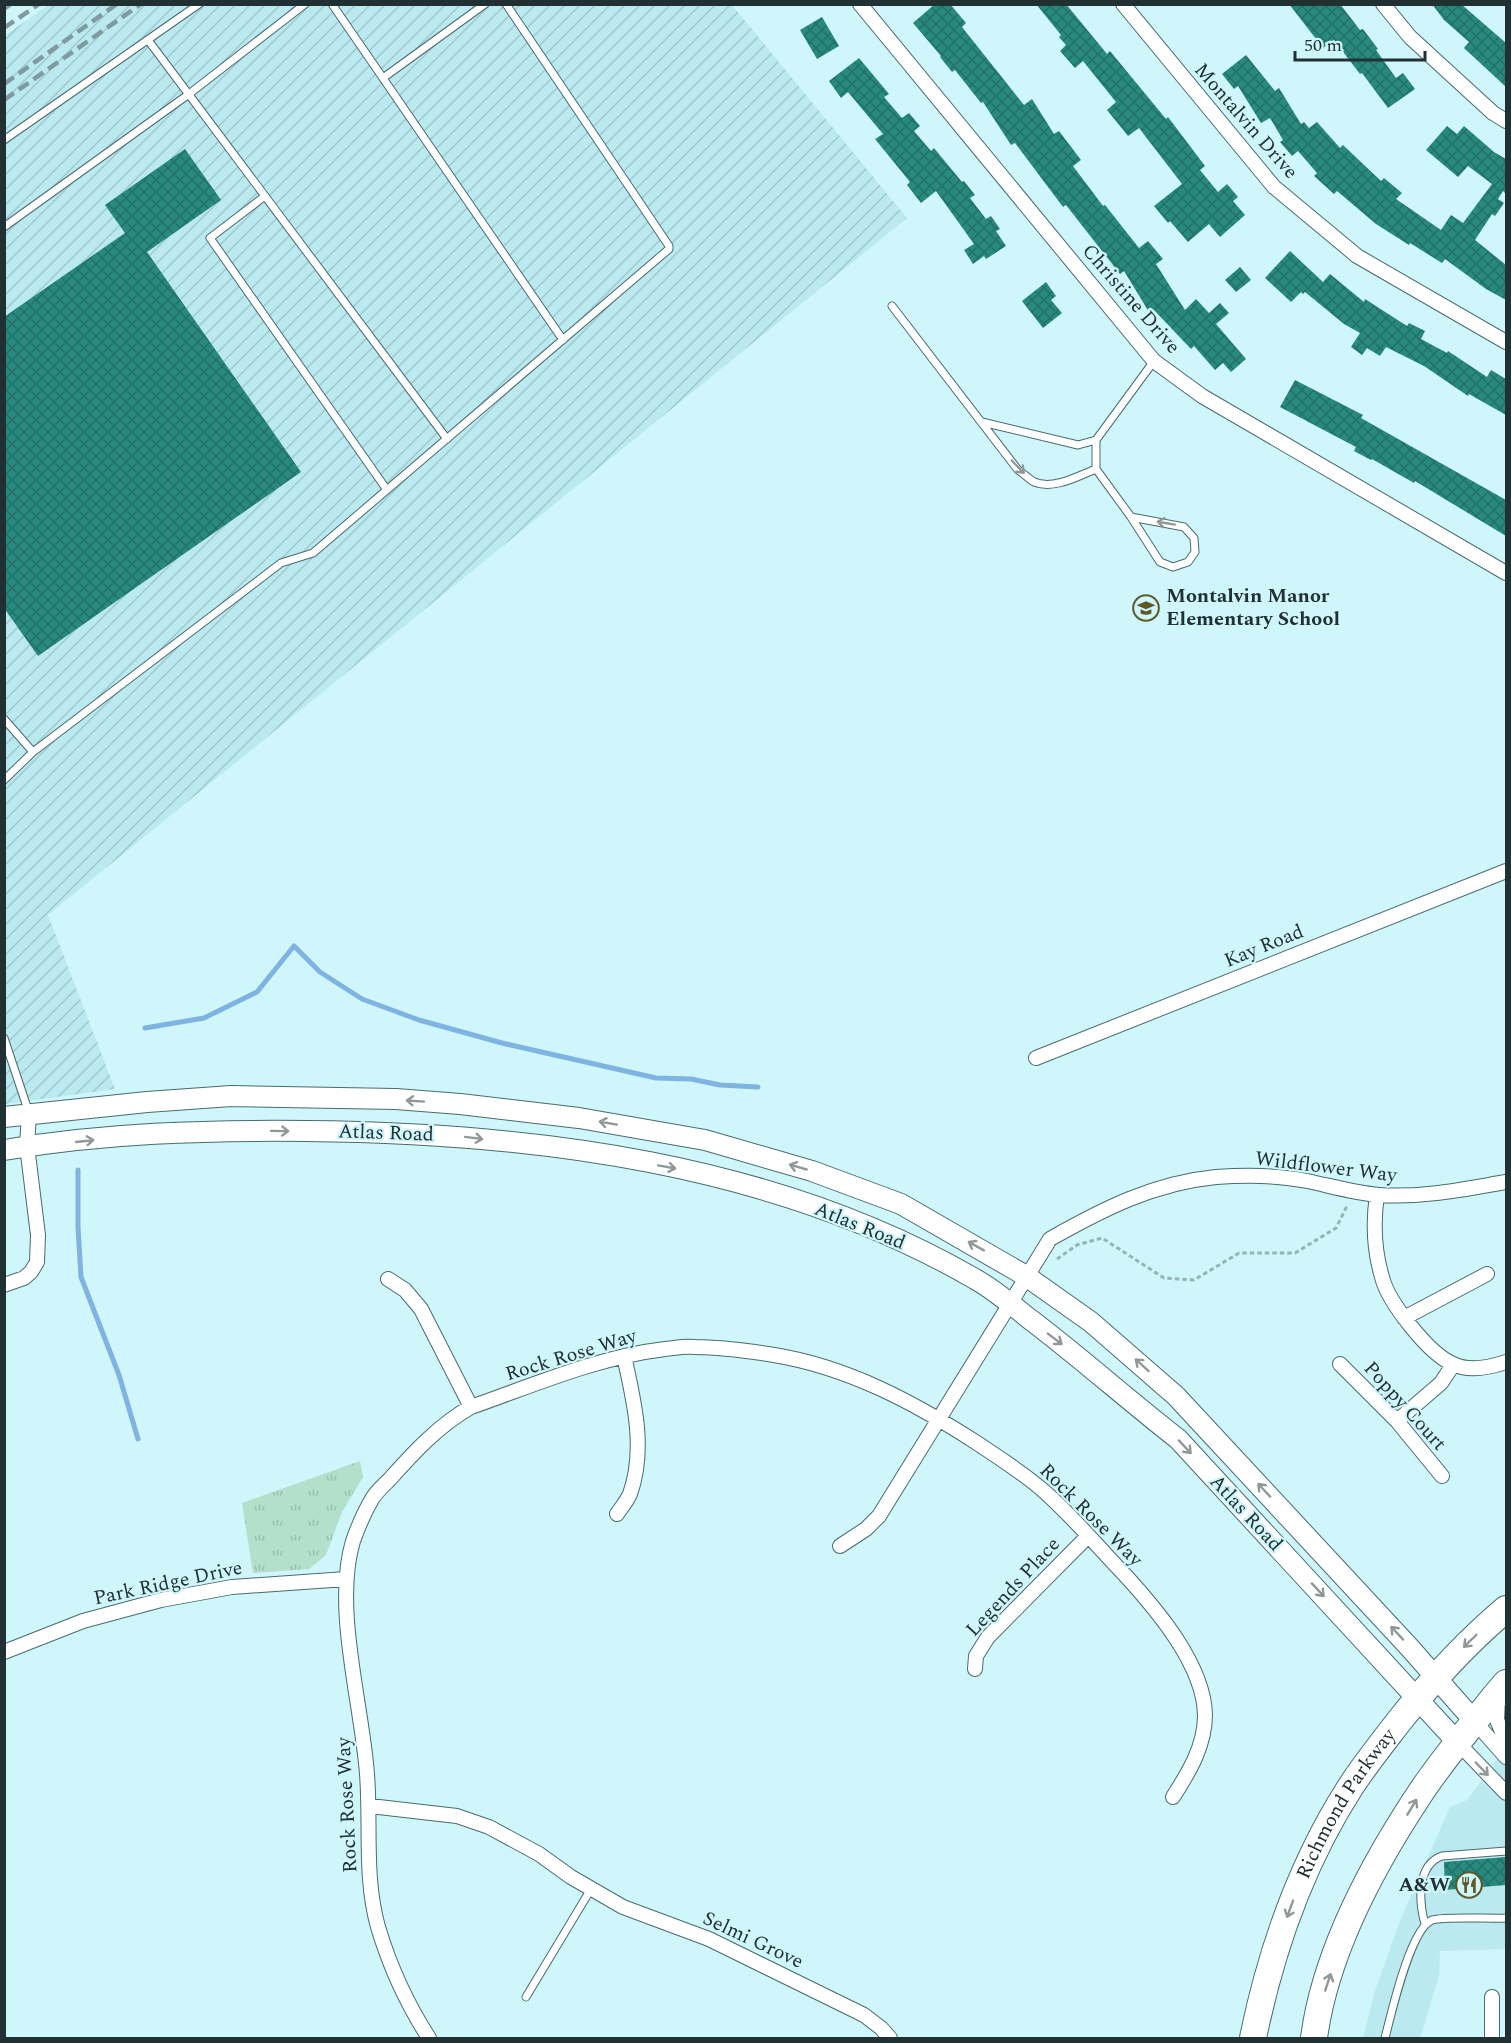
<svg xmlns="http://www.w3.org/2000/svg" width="1511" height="2043" font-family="Spectral,serif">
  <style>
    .built { fill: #bae9ef }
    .industrial { fill: url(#industrial-furrows) }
    .park { fill: url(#park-tufts) }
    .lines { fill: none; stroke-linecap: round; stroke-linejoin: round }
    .stream { stroke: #7eb3e2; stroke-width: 5 }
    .building { fill: url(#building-cross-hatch) }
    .lane-casing { stroke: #486b6f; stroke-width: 9 }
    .street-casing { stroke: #486b6f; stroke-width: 16 }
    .secondary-casing { stroke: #486b6f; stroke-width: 22 }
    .highway-casing { stroke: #486b6f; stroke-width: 28 }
    .path { stroke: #95b4b8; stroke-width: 3; stroke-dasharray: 4.5 3; stroke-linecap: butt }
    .lane { stroke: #fff; stroke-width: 7 }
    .street { stroke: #fff; stroke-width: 14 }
    .secondary { stroke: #fff; stroke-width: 20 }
    .highway { stroke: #fff; stroke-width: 26 }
    .rail { stroke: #7f9b9f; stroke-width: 4.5; stroke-dasharray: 12 6; stroke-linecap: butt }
    .oneway { stroke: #909898 }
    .labels { text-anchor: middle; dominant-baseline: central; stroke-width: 4.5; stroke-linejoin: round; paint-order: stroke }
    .street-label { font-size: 20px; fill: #213032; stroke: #cff6fb }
    .poi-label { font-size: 20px; font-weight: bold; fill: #213032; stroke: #cff6fb; text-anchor: start }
  </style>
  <defs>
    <pattern id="industrial-furrows" width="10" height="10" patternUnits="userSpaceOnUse" patternTransform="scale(1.5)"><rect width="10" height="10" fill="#bae9ef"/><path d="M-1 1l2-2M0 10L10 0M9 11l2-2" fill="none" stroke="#a0c8cd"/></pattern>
    <pattern id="park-tufts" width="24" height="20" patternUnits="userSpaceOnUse" patternTransform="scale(1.5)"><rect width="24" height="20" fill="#b2e0ca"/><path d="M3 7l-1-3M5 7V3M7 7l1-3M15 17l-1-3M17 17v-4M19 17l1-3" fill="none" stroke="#99c0ae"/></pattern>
    <pattern id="building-cross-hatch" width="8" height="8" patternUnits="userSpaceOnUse" patternTransform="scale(1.5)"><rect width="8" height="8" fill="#28897e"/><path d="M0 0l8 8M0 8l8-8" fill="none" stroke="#227068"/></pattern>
  </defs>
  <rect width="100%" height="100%" fill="#cff6fb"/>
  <path class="built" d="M1506 1747V1949L1440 1951 1439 1976 1420 2038H1363L1375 1991 1400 1921 1450 1807 1467 1800Z"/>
  <path class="industrial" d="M50 4 732 5 907 218 48 915 115 1089 5 1104 4 36Z"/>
  <path class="park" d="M360 1461 363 1477 342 1512 326 1555 309 1569 253 1573 242 1503Z"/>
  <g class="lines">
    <path class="stream" d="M145 1028 204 1018 257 992 294 946 320 972 362 999 419 1020 502 1043 656 1078 691 1079 720 1085 758 1087
      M78 1170V1227L81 1277 119 1375 138 1439"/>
  </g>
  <path class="building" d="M935 4H950L966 23 962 27 1024 105 1032 99 1054 134 1059 131 1081 160 1073 166 1103 206 1105 205 1139 248 1148 241 1163 259 1156 264 1185 310 1196 299 1209 313 1220 303 1229 313 1216 324 1246 359 1231 372 1223 363 1215 370 1194 346 1191 349 1153 309 1149 312 1124 271 1120 274 1066 205 1063 207 1015 143 1011 145 983 102 981 103 955 70 952 72 940 57 941 56 913 23Z
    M1036 4H1066L1107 54 1110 51 1166 119 1168 117 1205 166 1200 170 1218 192 1227 184 1238 197 1233 201 1245 215 1220 237 1209 224 1188 242 1170 221 1168 223 1154 206 1182 184 1139 128 1128 136 1107 110 1116 102 1083 61 1075 68 1060 51 1066 45 1059 37 1061 35Z
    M1289 4H1340L1360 30 1363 29 1378 49 1376 50 1396 78 1403 73 1415 89 1388 108 1362 73 1360 74 1334 40 1323 48Z
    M1432 4H1461L1506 43V87L1464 48 1469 42 1444 20Z
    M822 17 839 46 817 59 800 30Z
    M1246 55 1275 91 1279 88 1301 124 1304 122 1309 128 1317 122 1340 148 1343 145 1381 181 1384 178 1402 193 1396 199 1441 230 1451 215 1463 223 1492 184 1468 166 1458 177 1426 150 1447 126 1457 134 1464 126 1494 152 1506 159V194L1503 191 1498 199 1504 203 1495 216 1492 214 1475 240 1506 265V300L1486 289 1445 259 1442 263 1410 243 1409 245 1376 224 1337 191 1334 194 1314 176 1317 173 1298 151 1292 156 1280 142 1283 140 1270 118 1261 123 1238 86 1234 89 1222 74Z
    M859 58 889 94 884 97 902 118 909 113 920 126 914 131 931 151 934 148 962 182 964 181 975 195 970 198 986 219 991 216 1000 229 996 231 1006 246 986 259 984 256 973 264 964 250 974 244 936 191 921 203 907 185 910 182 875 139 883 134 848 92 841 98 829 81Z
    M185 149 221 200 147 252 301 472 38 656 4 608V317L125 233 105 205Z
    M1290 251 1323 282 1330 274 1364 302 1365 299 1407 326 1409 323 1425 331 1421 339 1447 353 1448 351 1487 377 1491 370 1506 379V415L1469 394 1468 396 1424 366 1386 347 1380 356 1367 348 1362 355 1351 347 1360 333 1344 324 1305 292 1303 294 1301 292 1291 302 1265 278Z
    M1240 267 1251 280 1236 292 1225 280Z
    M1046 282 1056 296 1051 300 1062 313 1043 328 1022 301Z
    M1295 380 1363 415 1361 418 1506 500V536L1415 481 1414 483 1372 459 1371 460 1354 451 1356 447 1280 407Z
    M1506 1857V1885L1445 1890 1444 1862Z"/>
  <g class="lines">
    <g class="lane-casing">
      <path id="lane" d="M332 4 563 340
        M148 40 447 439
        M383 78 485 4
        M4 140 199 4
        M265 196 210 238 387 490
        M4 227 189 94 305 4
        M892 306 1018 470C1023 473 1029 479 1034 482 1054 490 1078 476 1096 469V440L1154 361
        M982 422 1078 445 1096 440
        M1096 469 1131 517 1160 562 1173 567 1188 562 1195 552 1194 538 1184 527 1131 517
        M4 719 33 752 4 780
        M33 752 281 563 313 553 669 249V246L506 4
        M4 1038 29 1113
        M1425 1924C1419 1903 1416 1865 1442 1856L1506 1851
        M526 1997 591 1889
        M1385 2038C1391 2015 1410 1929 1432 1920 1446 1916 1490 1919 1506 1918"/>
    </g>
    <g class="street-casing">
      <path id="street" d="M860 4 1154 361 1202 396 1506 573
        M1123 4 1274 187 1357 256 1506 342
        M1383 4 1410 37 1493 113 1506 121
        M1036 1058 1506 871
        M1377 1195C1373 1222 1374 1250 1382 1277 1388 1302 1429 1354 1453 1364 1469 1372 1491 1367 1506 1362
        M388 1279 405 1290 421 1309 471 1407
        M4 1285 24 1278 31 1272 37 1262 38 1235 27 1146 29 1113
        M1404 1318 1487 1274
        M1340 1364 1397 1421 1442 1476
        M1397 1421 1441 1383 1453 1365
        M617 1514C621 1508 627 1501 630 1494 646 1449 634 1401 624 1356
        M840 1546 866 1529 879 1516 1050 1239C1103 1209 1154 1183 1216 1177 1246 1175 1278 1175 1307 1181 1331 1186 1355 1193 1379 1195 1422 1198 1464 1189 1506 1182
        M4 1652 83 1621 161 1600 232 1587 346 1579
        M975 1669 976 1656 988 1637 1088 1536
        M1498 1698 1497 1720 1506 1741
        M1475 1722 1506 1757
        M1458 1743 1506 1793
        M370 1806 457 1816 489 1827 539 1854 571 1877 623 1907 709 1939 864 2015 881 2028 890 2038
        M429 2038C407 2004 390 1967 378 1927 364 1877 371 1826 367 1774 362 1704 333 1608 353 1541 358 1527 365 1511 372 1499 376 1492 384 1485 390 1479 413 1453 440 1424 471 1407 534 1385 598 1357 665 1349 675 1348 685 1346 695 1347 721 1347 749 1351 774 1355 848 1367 915 1403 977 1443 1001 1459 1025 1474 1046 1493 1074 1518 1099 1548 1125 1575 1157 1610 1204 1665 1205 1715 1205 1746 1189 1772 1173 1797
        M1492 2038V1997"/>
    </g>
    <g class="secondary-casing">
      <path id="secondary" d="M4 1117 147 1102 231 1096 396 1099 460 1104 579 1118 705 1140 812 1171 901 1204 1026 1276 1091 1322 1176 1396 1410 1648 1475 1722
        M4 1150C104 1133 205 1130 306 1131 533 1133 775 1163 975 1279 995 1290 1013 1306 1031 1320 1081 1358 1128 1400 1178 1439L1458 1743"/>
    </g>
    <g class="highway-casing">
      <g id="highway">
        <path id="s1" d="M1253 2038C1271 1950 1302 1862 1351 1786 1366 1763 1383 1742 1400 1720 1432 1680 1467 1642 1506 1609"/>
        <path d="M1314 2038C1325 1954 1372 1866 1419 1795 1441 1761 1469 1729 1494 1697L1506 1683"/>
      </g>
    </g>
    <path class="path" d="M1057 1259 1077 1245 1102 1238 1164 1278 1194 1280 1239 1253H1295L1336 1228 1347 1206"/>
    <use href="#lane" class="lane"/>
    <use href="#street" class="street"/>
    <use href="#secondary" class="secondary"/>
    <use href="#highway" class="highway"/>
    <path class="rail" d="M4 9 11 4
      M4 28 39 4
      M4 84 117 4
      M4 100 141 4"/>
  </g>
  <defs><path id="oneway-shaft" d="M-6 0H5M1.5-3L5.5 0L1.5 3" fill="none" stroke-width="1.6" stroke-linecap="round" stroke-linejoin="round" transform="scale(1.5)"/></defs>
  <g class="oneway">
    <use href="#oneway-shaft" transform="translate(1018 467) rotate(46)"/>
    <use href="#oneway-shaft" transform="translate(1166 523) rotate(-170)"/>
    <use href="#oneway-shaft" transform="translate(415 1101) rotate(-176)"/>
    <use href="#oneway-shaft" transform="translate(608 1123) rotate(-170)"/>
    <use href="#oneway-shaft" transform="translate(280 1131) rotate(1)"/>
    <use href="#oneway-shaft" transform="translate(474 1138) rotate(7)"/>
    <use href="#oneway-shaft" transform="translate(85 1141) rotate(-6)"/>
    <use href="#oneway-shaft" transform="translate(667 1167) rotate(10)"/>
    <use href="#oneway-shaft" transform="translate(798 1167) rotate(-164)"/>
    <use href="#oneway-shaft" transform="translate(976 1246) rotate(-151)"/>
    <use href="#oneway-shaft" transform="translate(1055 1339) rotate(37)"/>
    <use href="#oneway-shaft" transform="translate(1142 1365) rotate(-138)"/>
    <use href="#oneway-shaft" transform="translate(1185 1447) rotate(47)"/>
    <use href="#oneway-shaft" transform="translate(1264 1490) rotate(-133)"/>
    <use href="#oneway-shaft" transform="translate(1318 1590) rotate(47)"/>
    <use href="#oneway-shaft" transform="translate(1397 1633) rotate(-133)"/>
    <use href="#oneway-shaft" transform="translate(1470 1641) rotate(136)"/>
    <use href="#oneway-shaft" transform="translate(1482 1769) rotate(46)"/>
    <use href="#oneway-shaft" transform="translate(1412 1807) rotate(-59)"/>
    <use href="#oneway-shaft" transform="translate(1290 1909) rotate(110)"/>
    <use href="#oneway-shaft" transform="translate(1328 1982) rotate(-72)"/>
  </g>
  <defs>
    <g id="school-ring" transform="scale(1.35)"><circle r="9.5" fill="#cff6fb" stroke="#5f5925" stroke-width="1.5"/><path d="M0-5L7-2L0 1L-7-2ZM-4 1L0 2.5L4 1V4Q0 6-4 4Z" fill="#5f5925"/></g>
    <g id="restaurant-ring" transform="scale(1.35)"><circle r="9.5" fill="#cff6fb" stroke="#5f5925" stroke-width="1.5"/><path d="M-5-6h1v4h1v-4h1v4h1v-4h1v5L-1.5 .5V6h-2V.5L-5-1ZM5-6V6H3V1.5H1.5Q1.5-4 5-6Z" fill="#5f5925"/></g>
  </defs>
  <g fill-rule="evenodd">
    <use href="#school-ring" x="1146" y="608"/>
    <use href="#restaurant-ring" x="1469" y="1885"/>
  </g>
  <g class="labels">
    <g class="street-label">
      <text transform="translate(1246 121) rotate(49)">Montalvin Drive</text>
      <text transform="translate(1131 299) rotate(49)">Christine Drive</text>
      <text transform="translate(1264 946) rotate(-22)">Kay Road</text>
      <text transform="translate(386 1133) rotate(2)">Atlas Road</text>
      <text transform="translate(1326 1167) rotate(7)">Wildflower Way</text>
      <text transform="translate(860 1226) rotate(22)">Atlas Road</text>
      <text transform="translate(571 1355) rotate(-17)">Rock Rose Way</text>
      <text transform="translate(1405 1406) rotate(48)">Poppy Court</text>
      <text transform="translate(1246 1513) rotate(47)">Atlas Road</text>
      <text transform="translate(1091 1515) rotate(45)">Rock Rose Way</text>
      <text transform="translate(168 1583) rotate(-12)">Park Ridge Drive</text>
      <text transform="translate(1013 1587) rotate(-47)">Legends Place</text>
      <text transform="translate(347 1805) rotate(-93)">Rock Rose Way</text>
      <text stroke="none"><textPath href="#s1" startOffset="254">Richmond Parkway</textPath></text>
      <text transform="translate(753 1940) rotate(25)">Selmi Grove</text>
    </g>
    <g class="poi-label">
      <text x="1166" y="596">Montalvin Manor<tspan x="1166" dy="23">Elementary School</tspan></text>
      <text x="1450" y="1885" text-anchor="end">A&amp;W</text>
    </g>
  </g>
  <rect width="1511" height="2043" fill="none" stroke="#213032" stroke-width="12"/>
  <path d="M1295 51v9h130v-9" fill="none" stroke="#213032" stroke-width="3"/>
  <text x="1304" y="51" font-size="18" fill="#213032" stroke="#cff6fb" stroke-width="4.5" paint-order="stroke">50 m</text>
</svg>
